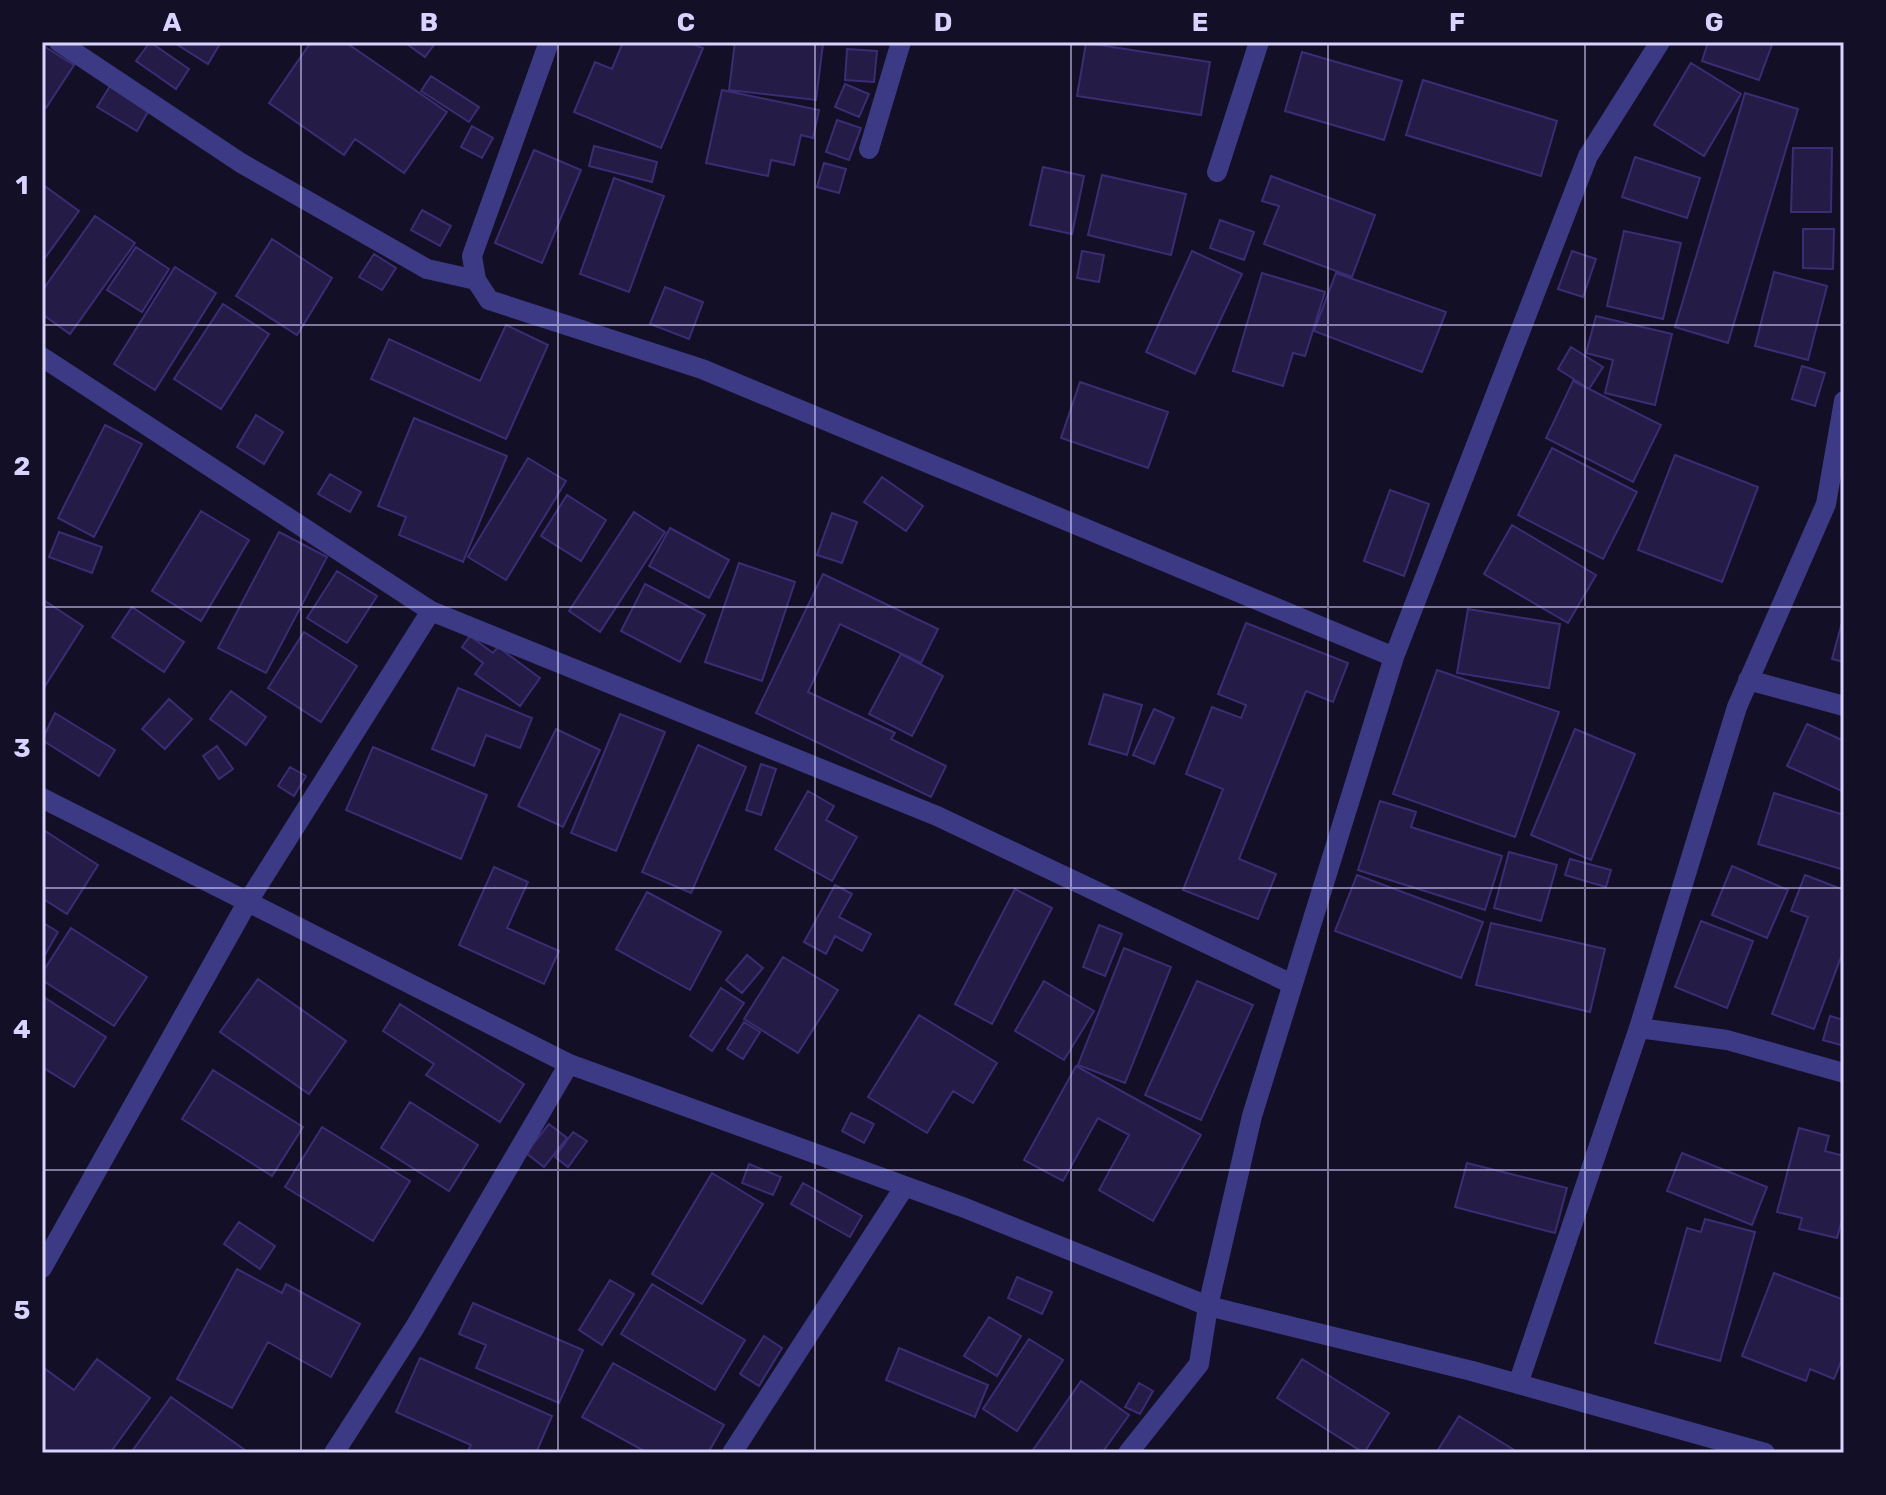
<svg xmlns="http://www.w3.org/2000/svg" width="1886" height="1495" font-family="Rubik,sans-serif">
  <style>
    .building { fill: #241b47; stroke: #3b2d73; stroke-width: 2 }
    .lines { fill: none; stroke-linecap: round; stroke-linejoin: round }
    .minor { stroke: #3d3a85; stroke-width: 20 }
    .grid { fill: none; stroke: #d9d4ff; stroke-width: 2; stroke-opacity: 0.55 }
    .neatline { fill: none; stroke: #d9d4ff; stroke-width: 3 }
    .grid-label { font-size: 26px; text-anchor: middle; font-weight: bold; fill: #d9d4ff }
  </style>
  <rect width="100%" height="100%" fill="#130f26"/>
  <path class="building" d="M150 42 189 69 176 89 136 61Z
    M173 42H221L208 64Z
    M311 42H345L447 112 404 173 355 139 344 155 269 103Z
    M404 42H436L425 57Z
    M623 42H687L703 48 661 148 574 112 595 62 612 69Z
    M735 42 823 44 816 100 729 90Z
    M1708 42H1773L1759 80 1702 61Z
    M1086 43 1210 62 1201 115 1077 96Z
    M42 45 74 65 46 108 42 106Z
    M847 49 877 51 874 82 845 80Z
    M1302 52 1402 81 1384 140 1285 111Z
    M1691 63 1741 94 1704 156 1654 125Z
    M431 76 479 107 469 122 421 91Z
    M1423 80 1557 121 1541 176 1406 135Z
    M845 84 869 94 859 117 835 107Z
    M110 86 149 110 137 131 97 107Z
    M722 90 819 110 813 138 801 135 794 165 771 160 768 176 706 163Z
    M1745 93 1798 109 1728 343 1675 327Z
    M837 120 861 128 849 160 826 152Z
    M472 126 493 138 482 158 461 147Z
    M594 146 657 162 652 182 589 166Z
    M1793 148H1832L1831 212H1791Z
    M534 150 581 170 542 263 495 243Z
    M1635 157 1700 178 1687 218 1622 197Z
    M824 163 846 169 839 193 817 187Z
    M1043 167 1084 176 1072 234 1030 225Z
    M1102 175 1186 194 1171 255 1088 235Z
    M1271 176 1375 215 1352 277 1264 244 1279 206 1262 201Z
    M614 178 664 196 629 292 580 274Z
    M42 184 79 211 42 262Z
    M422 210 451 226 440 246 411 230Z
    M95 216 135 243 70 334 42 314V291Z
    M1220 220 1254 232 1244 260 1210 248Z
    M1803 229H1834L1833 269 1803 268Z
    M1624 231 1681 243 1663 319 1607 306Z
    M272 239 332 278 297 335 236 296Z
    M136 247 169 269 142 312 107 290Z
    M1082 251 1104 255 1099 282 1077 278Z
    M1192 251 1242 274 1195 374 1146 352Z
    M1572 251 1596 259 1583 297 1558 289Z
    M374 254 396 268 382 290 359 277Z
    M175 267 216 293 155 390 114 364Z
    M1774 272 1827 286 1808 360 1755 346Z
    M1262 273 1325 292 1305 356 1293 353 1283 386 1233 371Z
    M1336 273 1446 312 1422 372 1314 331Z
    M665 287 703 302 689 339 650 324Z
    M223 304 269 334 221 409 174 379Z
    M1596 316 1672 334 1655 405 1605 393 1613 360 1586 353Z
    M506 325 548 345 506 439 371 379 389 339 480 381Z
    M1571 347 1603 367 1589 389 1558 369Z
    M1802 366 1825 373 1815 406 1792 399Z
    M1573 381 1661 425 1633 482 1546 438Z
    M1080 382 1168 412 1148 468 1061 438Z
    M256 415 283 432 264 464 237 447Z
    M414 418 507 456 463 562 399 535 406 517 378 506Z
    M105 425 142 444 94 537 58 518Z
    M1552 448 1637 492 1603 559 1518 515Z
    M1675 455 1758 487 1722 582 1638 550Z
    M528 458 566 481 506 580 468 557Z
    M330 474 361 492 350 512 318 494Z
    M882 477 923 506 906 531 864 502Z
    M1390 490 1429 504 1404 576 1364 561Z
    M567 495 606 520 581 561 541 536Z
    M201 511 249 540 201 621 152 591Z
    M634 512 665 532 600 632 569 611Z
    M832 513 857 522 842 563 817 555Z
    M1512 525 1596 575 1568 623 1484 574Z
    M670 528 729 560 709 598 649 566Z
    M59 532 102 547 92 573 49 557Z
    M279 532 327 557 266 673 218 648Z
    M739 563 795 582 762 681 705 662Z
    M337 571 377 596 347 643 307 618Z
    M823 574 938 629 921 663 840 624 808 692 895 733 891 739 946 766 931 797 756 713Z
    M645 584 705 615 680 662 621 631Z
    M42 599 83 626 42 691Z
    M132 607 184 642 164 672 112 637Z
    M1468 609 1560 624 1549 688 1457 673Z
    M1844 615V662L1832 659Z
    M1246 623 1348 663 1333 702 1306 691 1239 859 1276 874 1258 919 1183 890 1223 789 1186 774 1212 707 1241 718 1246 705 1218 694Z
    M304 632 357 666 321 722 268 688Z
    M470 636 493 653 498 647 540 678 520 706 475 674 483 663 462 647Z
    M901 654 943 676 912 736 869 714Z
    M1437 670 1559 712 1515 837 1393 794Z
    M458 688 532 718 520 748 486 735 474 766 432 749Z
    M231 691 266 717 246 745 210 719Z
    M1104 694 1142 705 1127 755 1089 744Z
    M169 699 192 719 165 749 142 729Z
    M1154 709 1174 718 1154 764 1133 755Z
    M55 713 115 750 99 776 42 740Z
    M620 714 665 732 616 851 571 833Z
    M1807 724 1844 741V792L1787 766Z
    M556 729 600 750 563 827 518 806Z
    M1575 729 1635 754 1591 860 1531 835Z
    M698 745 746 767 691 893 642 872Z
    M217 746 233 769 219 779 203 756Z
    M373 747 487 795 461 859 346 810Z
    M761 764 776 769 761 815 746 810Z
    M290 767 306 776 294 796 278 786Z
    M808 791 834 806 826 820 857 837 832 881 775 849Z
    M1774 793 1844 815V870L1758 844Z
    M1380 801 1416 812 1411 827 1502 856 1485 910 1358 870Z
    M42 829 98 865 67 914 42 898Z
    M1509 852 1557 865 1541 921 1494 908Z
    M1570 859 1611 870 1606 887 1565 875Z
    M1732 866 1788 890 1767 938 1712 915Z
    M494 867 528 882 507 928 559 951 544 984 459 945Z
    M1357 875 1483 922 1461 978 1335 931Z
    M1805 875 1844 890V949L1814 1029 1772 1014 1808 917 1791 911Z
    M835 885 852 894 839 917 871 934 862 951 835 936 826 954 804 942Z
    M1015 889 1052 908 992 1024 955 1004Z
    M647 892 721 932 690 990 616 949Z
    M1701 921 1753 941 1727 1008 1675 987Z
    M42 922 58 932 42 960Z
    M1491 923 1605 949 1590 1012 1476 985Z
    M1099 925 1122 934 1105 976 1083 967Z
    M71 928 147 977 114 1026 42 980V973Z
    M1124 948 1171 967 1125 1083 1078 1065Z
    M747 955 763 968 742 993 726 980Z
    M783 957 838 990 798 1053 744 1019Z
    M258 979 346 1041 309 1094 220 1032Z
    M1044 981 1094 1011 1064 1060 1015 1031Z
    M1197 981 1253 1005 1201 1120 1145 1095Z
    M721 988 744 1003 712 1051 690 1036Z
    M42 996 106 1037 74 1087 42 1067Z
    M400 1004 524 1084 500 1122 426 1075 434 1064 383 1031Z
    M919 1015 997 1063 973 1103 953 1091 927 1133 868 1097Z
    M1830 1016 1844 1020V1046L1823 1040Z
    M744 1022 760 1032 743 1059 727 1049Z
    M1076 1066 1201 1135 1153 1221 1099 1190 1129 1135 1098 1118 1063 1181 1024 1160Z
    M213 1070 303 1127 272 1176 182 1119Z
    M410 1102 478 1145 449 1191 381 1148Z
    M851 1113 874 1124 864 1143 842 1131Z
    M549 1124 567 1138 544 1167 526 1153Z
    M322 1127 410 1181 373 1241 285 1187Z
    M1799 1128 1829 1136 1825 1151 1844 1156V1212L1837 1238 1799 1229 1802 1218 1777 1212Z
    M573 1132 587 1141 568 1167 555 1157Z
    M1682 1153 1767 1187 1752 1225 1667 1191Z
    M1467 1163 1567 1188 1555 1233 1455 1207Z
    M749 1164 781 1177 773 1195 742 1183Z
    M712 1173 763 1204 702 1304 652 1274Z
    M803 1183 862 1216 850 1237 791 1204Z
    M1705 1219 1755 1232 1720 1361 1655 1343 1687 1228 1701 1232Z
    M239 1222 275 1246 260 1269 224 1244Z
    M237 1269 282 1293 286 1284 360 1324 331 1377 268 1342 232 1408 177 1379Z
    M1774 1273 1844 1300V1354L1834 1379 1810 1369 1806 1381 1742 1356Z
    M1017 1277 1052 1292 1042 1314 1008 1298Z
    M610 1280 634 1294 602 1345 579 1330Z
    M652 1284 745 1340 715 1390 621 1334Z
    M473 1303 583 1350 559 1403 476 1368 486 1345 459 1334Z
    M989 1317 1021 1336 997 1376 964 1356Z
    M764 1336 782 1348 759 1386 740 1374Z
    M1029 1339 1063 1360 1017 1431 983 1409Z
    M899 1348 988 1385 975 1417 886 1380Z
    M420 1358 552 1416 536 1453H467L471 1445 396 1412Z
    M97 1359 150 1398 110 1453H42V1370L44 1368 74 1390Z
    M1302 1359 1389 1413 1364 1453 1277 1398Z
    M613 1363 724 1425 708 1453H648L582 1417Z
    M1081 1381 1129 1415 1102 1453H1031Z
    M1139 1383 1153 1391 1140 1414 1125 1407Z
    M171 1397 249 1453H136L133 1450Z
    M1459 1416 1519 1453H1436Z"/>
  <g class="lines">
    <path class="minor" d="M59 42 241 163 427 269 476 280
      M549 42 472 256 476 280 489 300 702 369 1394 657
      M869 149 901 42
      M1217 172 1259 42
      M42 357 431 611 937 816 1292 984
      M1748 680 1844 706
      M42 798 569 1064 965 1208 1208 1306 1472 1371 1765 1453
      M1639 1028 1727 1040 1844 1073
      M42 1268 247 903 431 611
      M1518 1384 1639 1028 1737 707 1826 504 1844 401
      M334 1453 415 1327 569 1064
      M732 1453 905 1186
      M1128 1453 1199 1364 1208 1306 1252 1116 1394 657 1588 156 1660 42"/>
  </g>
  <path class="grid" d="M301 42V1453M558 42V1453M815 42V1453M1071 42V1453M1328 42V1453M1585 42V1453M42 325H1844M42 607H1844M42 888H1844M42 1170H1844"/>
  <rect width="1886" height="1495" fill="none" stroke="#130f26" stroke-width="88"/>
  <rect x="44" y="44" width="1798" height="1407" class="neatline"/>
  <g class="grid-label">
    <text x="172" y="31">A</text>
    <text x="429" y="31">B</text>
    <text x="686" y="31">C</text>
    <text x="943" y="31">D</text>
    <text x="1200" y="31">E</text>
    <text x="1457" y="31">F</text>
    <text x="1714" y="31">G</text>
    <text x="22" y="194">1</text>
    <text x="22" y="475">2</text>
    <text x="22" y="757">3</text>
    <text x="22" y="1038">4</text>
    <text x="22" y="1319">5</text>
  </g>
</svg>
